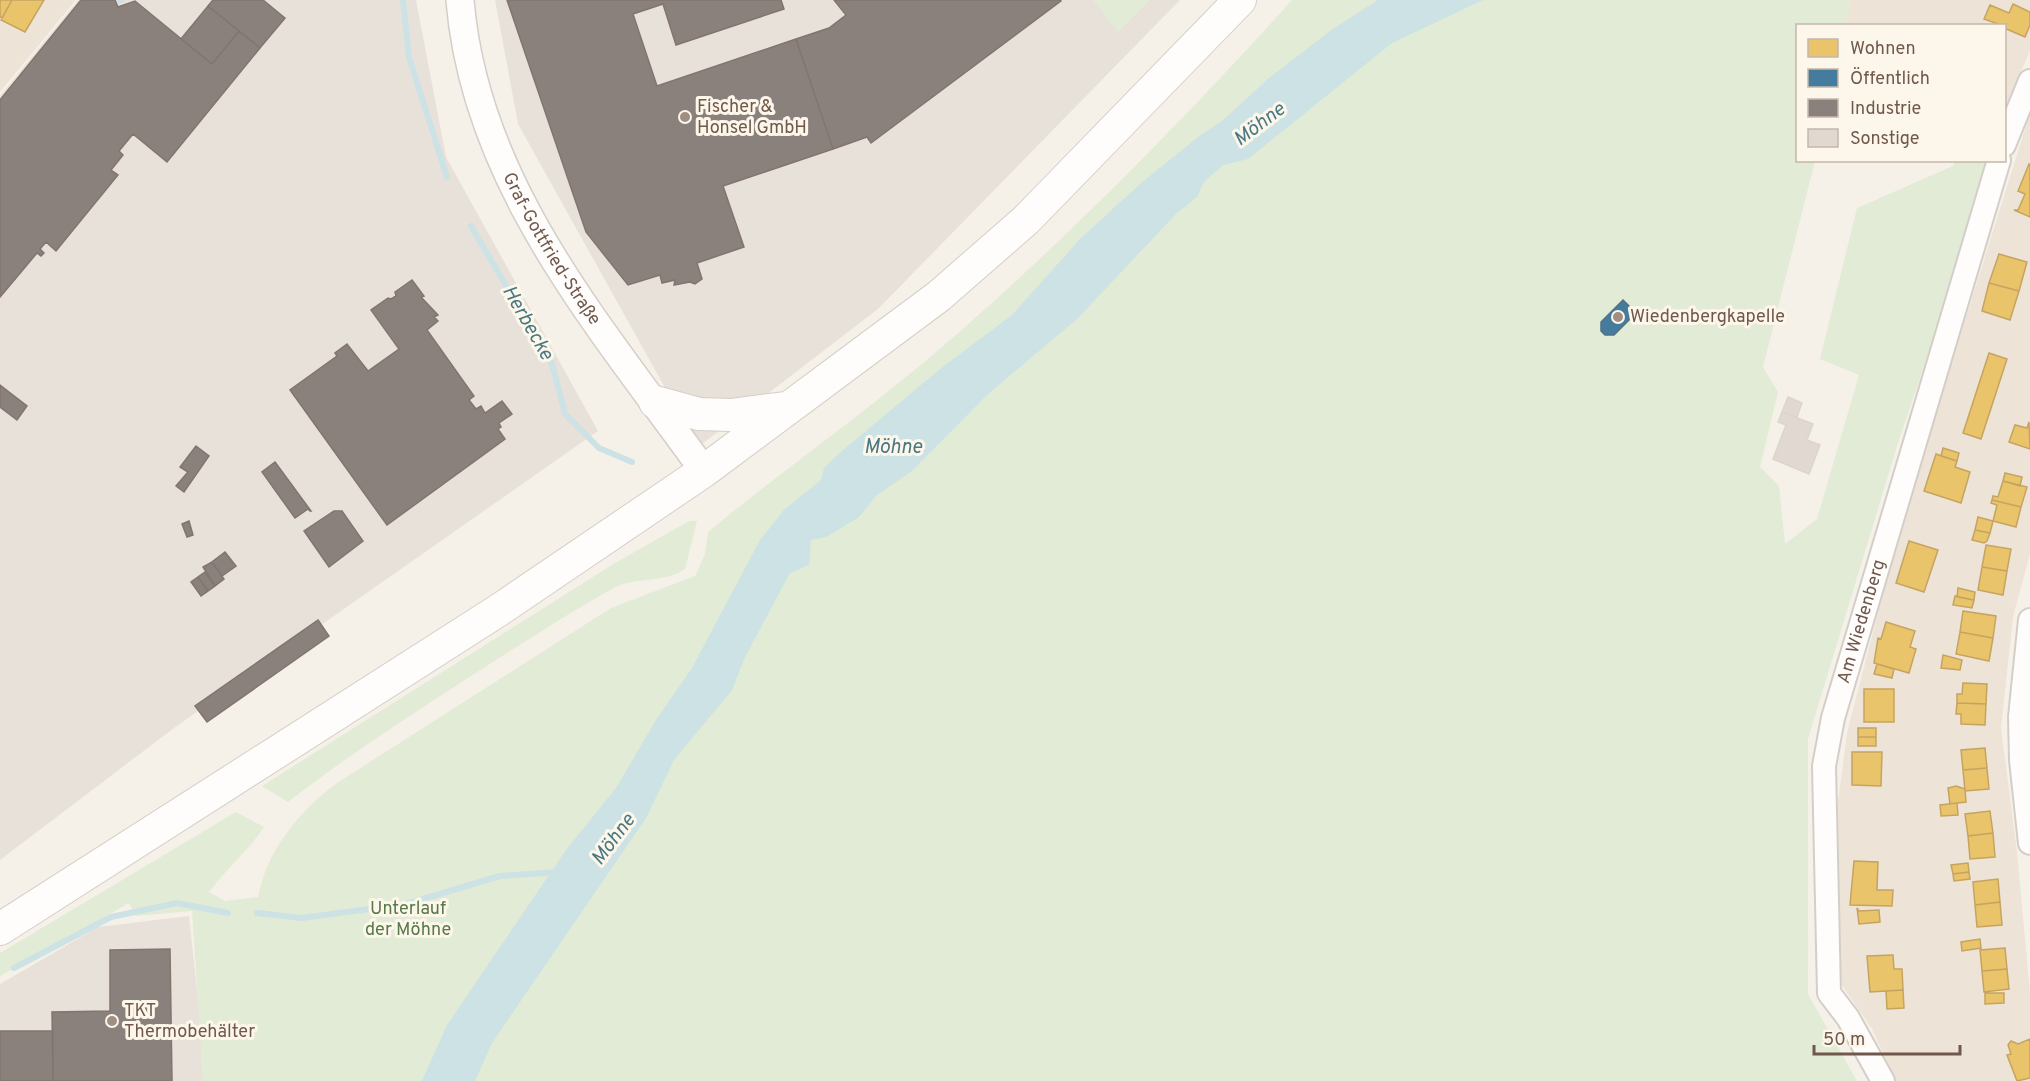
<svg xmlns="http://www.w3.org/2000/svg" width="2030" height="1081" font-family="Overpass,sans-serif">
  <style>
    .residential { fill: #eee3d7 }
    .industrial { fill: #e7e1da }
    .green { fill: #e2ebd5 }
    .water { fill: #cce2e4 }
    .homes { fill: #e9c46a; stroke: #c5a461; stroke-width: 1.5 }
    .public { fill: #457b9d; stroke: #527185; stroke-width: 1.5 }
    .industry { fill: #8a817c; stroke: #82756e; stroke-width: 1.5 }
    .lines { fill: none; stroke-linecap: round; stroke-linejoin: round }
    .stream { stroke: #cce2e4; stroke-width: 6 }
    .building { fill: #e1d9d1; stroke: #ddd4cc; stroke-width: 1.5 }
    .minor-casing { stroke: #d4cec8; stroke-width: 26 }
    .tertiary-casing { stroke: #d4cec8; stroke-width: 30 }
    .secondary-casing { stroke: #d5cec7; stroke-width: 34 }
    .minor { stroke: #fefdfc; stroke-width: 22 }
    .tertiary { stroke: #fefdfc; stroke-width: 27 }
    .secondary { stroke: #fefdfc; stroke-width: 32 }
    .poi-dot { fill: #9f8e83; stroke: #fdf6ea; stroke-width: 2 }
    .labels { text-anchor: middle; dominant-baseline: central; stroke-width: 6; stroke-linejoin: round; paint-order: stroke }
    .poi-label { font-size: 18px; fill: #70594c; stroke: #fdf6ea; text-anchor: start }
    .street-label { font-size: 18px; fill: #70594c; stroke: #fdf6ea }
    .park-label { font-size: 18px; fill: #567a48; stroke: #fdf6ea }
    .water-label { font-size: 20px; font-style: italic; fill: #487882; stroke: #fdf6ea }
  </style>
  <rect width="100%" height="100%" fill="#f5f1e9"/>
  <path class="residential" d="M0 0H76L0 92Z
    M1850 0H2030V51L2005 107 2004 26H1845Z
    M2030 113V554L2013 617 2001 728 2017 852 2030 993V1081H1896L1872 1029 1841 984 1837 809 1847 733 1898 535Z"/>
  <path class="industrial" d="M78 0H416L446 157 598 431 174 728 0 860V96Z
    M495 0H1180L878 309 698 447 518 124Z
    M189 916 199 1009 203 1081H0V984L98 927Z"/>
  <path class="green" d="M1093 0H1150L1118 32Z
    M1292 0H1850L1845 25 1798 26V160L1815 161 1763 367 1778 392 1760 467 1779 486 1785 544 1817 519 1859 375 1820 359 1857 208 1953 166 1955 161H1993L1898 443 1808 739V994L1857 1081H203L192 911 136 916 129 903 0 976V953L236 812 264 827C248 851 226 869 209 892L225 901 258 897C267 850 299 811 337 783L611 608 695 576 705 554 708 532C785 468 867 412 943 346 1066 240 1182 122 1292 0Z
    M689 521H697L685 569C663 584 635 576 612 589 562 617 515 648 468 678 406 718 346 757 288 802L262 786 615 563Z"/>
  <path class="water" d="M1378 0H1483L1392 43 1248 159 1223 165 1204 182 1197 197 1176 214 1077 319 987 395 912 471 877 495 859 517 826 537 811 540 809 565 790 573 745 657 732 690 674 760 646 818 492 1043 475 1081H422L447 1025 566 850 616 788 656 720 692 668 760 540 784 510 821 480 824 468 843 450 940 369 1012 315 1081 238 1140 184 1198 137 1222 121 1269 78 1334 28Z"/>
  <path class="homes" d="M0 0H12L2 18 0 17Z
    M12 0H44L25 32 1 20Z
    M2013 4 2030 12V25L2025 37 2004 28V26L1984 19 1990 5 2009 13Z
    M2029 164H2030V217L2014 210H2018L2025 194 2018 191Z
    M1999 254 2027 262 2019 291 1989 283Z
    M1989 283 2019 291 2010 320 1982 311Z
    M1989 353 2007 359 1981 439 1963 433Z
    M2029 422 2030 449 2009 442 2015 425 2027 428Z
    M1943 448 1959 453 1957 461 1941 456Z
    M1936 454 1957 461 1955 467 1970 472 1961 503 1924 491Z
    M2005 473 2022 477 2020 486 2003 481Z
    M2003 481 2027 487 2021 507 1992 500 1993 496 1998 497Z
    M1992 500 2021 507 2016 527 1993 521 1997 505 1991 503Z
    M1978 517 1993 521 1990 533 1975 530Z
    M1975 530 1990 533 1987 541 1984 543 1972 540Z
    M1909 541 1938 550 1924 592 1896 583Z
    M1986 545 2011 549 2007 571 1982 567Z
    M1982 567 2007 571 2003 595 1978 590Z
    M1958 588 1975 592 1974 600 1957 597Z
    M1955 596 1974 600 1972 608 1953 605Z
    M1963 611 1996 616 1993 638 1960 632Z
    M1886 622 1915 631 1910 647 1916 649 1909 673 1874 663 1878 638 1881 639Z
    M1960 632 1993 638 1989 661 1956 654Z
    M1943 655 1962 660 1960 670 1941 668Z
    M1877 664 1894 669 1892 678 1874 674Z
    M1963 683 1987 684 1986 704 1957 703V694H1962Z
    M1864 689H1894V722H1864Z
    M1957 703 1986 704 1985 725 1961 724V714H1956Z
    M1858 728H1876V737H1858Z
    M1858 737H1876V746H1858Z
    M1985 748 1987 768 1963 770 1961 750Z
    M1852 752H1882L1881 786 1852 785Z
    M1987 768 1989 789 1965 791 1963 770Z
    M1956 786 1965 789 1966 802 1950 804 1948 788Z
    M1957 803 1958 815 1941 816 1940 805Z
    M1990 811 1993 833 1968 836 1965 814Z
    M1993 833 1995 857 1970 859 1968 836Z
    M1854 861 1878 862 1877 890H1893L1892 906 1850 905Z
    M1968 863 1969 872 1953 874 1951 865Z
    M1969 872 1970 879 1954 881 1953 874Z
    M1998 879 2000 902 1975 905 1973 882Z
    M2000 902 2002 925 1977 927 1975 905Z
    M1857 908 1859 911 1879 910 1880 922 1859 924Z
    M1980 939 1981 948 1962 951 1961 942Z
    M2005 948 2007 969 1982 971 1980 950Z
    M1893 955 1894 969H1902L1903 990 1870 992 1867 956Z
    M2007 969 2009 989 1984 992 1982 971Z
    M1903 990 1904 1008 1887 1009 1886 991Z
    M1985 993H2004V1003L1985 1004Z
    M2030 1039V1078L2017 1081 2007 1055 2011 1054 2008 1045 2011 1041 2018 1044Z"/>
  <path class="public" d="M1623 300 1636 313 1614 335H1605L1601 331V322Z"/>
  <path class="industry" d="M81 0H115L118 7 135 1 212 64 239 31 260 48 167 162 133 134 119 151 123 155 111 170 118 175 56 251 46 242 40 249 44 253 41 256 37 253 0 297V100Z
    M213 0H263L285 18 260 48 208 6Z
    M507 0H781L784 9 676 45 663 4 633 14 657 86 796 39 833 149 723 186 744 247 697 263 702 279 695 284 690 282 674 285 675 280 662 283 660 275 628 285 586 232Z
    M834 0H1060L1061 1 871 143 867 137 833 149 796 39 829 28 846 15Z
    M208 6 239 31 212 64 181 39Z
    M412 280 424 296 421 297 438 315 434 317 438 321 427 330 474 396 469 400 476 409 481 406 485 413 502 401 512 414 499 423 501 427 498 429 505 439 387 525 290 390 337 356 335 353 347 344 368 371 399 349 371 310 388 298 391 299 396 296 395 292Z
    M0 385 27 406 17 420 0 407Z
    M196 446 209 456 184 492 176 486 188 472 180 467Z
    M275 462 311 511H310L308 509 295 518 262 472Z
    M334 511H342L363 541 329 567 304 531Z
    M189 521 193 535 187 537 182 524Z
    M225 552 236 566 222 576 212 562Z
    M212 562 224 579 215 586 203 567Z
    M205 572 215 586 208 591 198 577Z
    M198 577 208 591 201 596 191 582Z
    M318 620 329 636 207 722 195 706Z
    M170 949 172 1081H53L52 1012 110 1011V950Z
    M0 1031H53V1081H0Z"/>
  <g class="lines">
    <path class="stream" d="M120 0H121
      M403 0 409 57 447 177
      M471 226 552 364 565 414 599 448 632 462
      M257 913 302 918 406 904 500 876 557 872
      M14 968 111 917 177 903 228 913"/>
  </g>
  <path class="building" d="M1788 397 1802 403 1797 417 1782 412Z
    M1782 412 1813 424 1807 440 1820 445 1809 474 1773 459 1786 425 1778 422Z"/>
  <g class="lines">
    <g class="minor-casing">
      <g id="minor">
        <path d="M2004 145 2030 81"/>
        <path d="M2030 620 2020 717 2021 760 2030 843"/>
        <path id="s1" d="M1883 1081 1848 1018 1829 993 1824 766 1833 718 1999 160"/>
      </g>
    </g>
    <g class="tertiary-casing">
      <g id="tertiary">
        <path id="s2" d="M460 0C475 185 601 327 704 471"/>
      </g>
    </g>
    <g class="secondary-casing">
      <path id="secondary" d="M655 402 699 414 731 415 785 408
        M0 929 499 610 704 471 939 296 1026 220 1240 0"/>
    </g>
    <use href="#minor" class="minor"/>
    <use href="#tertiary" class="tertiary"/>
    <use href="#secondary" class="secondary"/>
  </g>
  <g class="poi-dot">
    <circle cx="685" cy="117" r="6"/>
    <circle cx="1618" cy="317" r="6"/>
    <circle cx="112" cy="1021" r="6"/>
  </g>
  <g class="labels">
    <g class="poi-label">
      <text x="697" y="107">Fischer &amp;<tspan x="697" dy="21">Honsel GmbH</tspan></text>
      <text x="1630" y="317">Wiedenbergkapelle</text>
      <text x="124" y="1011">TKT<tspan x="124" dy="21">Thermobehälter</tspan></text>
    </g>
    <g class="street-label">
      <text stroke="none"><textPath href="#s2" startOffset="268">Graf-Gottfried-Straße</textPath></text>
      <text stroke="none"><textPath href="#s1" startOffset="480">Am Wiedenberg</textPath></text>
    </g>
    <g class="park-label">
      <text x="408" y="909">Unterlauf<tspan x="408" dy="21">der Möhne</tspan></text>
    </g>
    <g class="water-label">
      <text transform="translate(1260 125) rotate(-37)">Möhne</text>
      <text transform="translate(527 323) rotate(60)">Herbecke</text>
      <text x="893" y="448">Möhne</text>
      <text transform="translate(614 840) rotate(-53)">Möhne</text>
    </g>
  </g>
  <rect x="1796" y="24" width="210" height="138" fill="#fdf6ea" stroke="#c5b7ab" stroke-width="1.5"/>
  <rect x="1808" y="39" width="30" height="18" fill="#e9c46a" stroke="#c5b7ab" stroke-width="1.5"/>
  <text x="1850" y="54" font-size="18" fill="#70594c">Wohnen</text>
  <rect x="1808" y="69" width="30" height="18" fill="#457b9d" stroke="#c5b7ab" stroke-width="1.5"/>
  <text x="1850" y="84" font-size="18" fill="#70594c">Öffentlich</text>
  <rect x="1808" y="99" width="30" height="18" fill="#8a817c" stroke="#c5b7ab" stroke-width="1.5"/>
  <text x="1850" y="114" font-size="18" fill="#70594c">Industrie</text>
  <rect x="1808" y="129" width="30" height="18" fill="#e1d9d1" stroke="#c5b7ab" stroke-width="1.5"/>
  <text x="1850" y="144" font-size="18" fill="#70594c">Sonstige</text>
  <path d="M1814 1045v9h146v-9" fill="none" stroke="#70594c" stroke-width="3"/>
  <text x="1823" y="1045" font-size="18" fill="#70594c" stroke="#fdf6ea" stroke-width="4.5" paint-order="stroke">50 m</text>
</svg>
